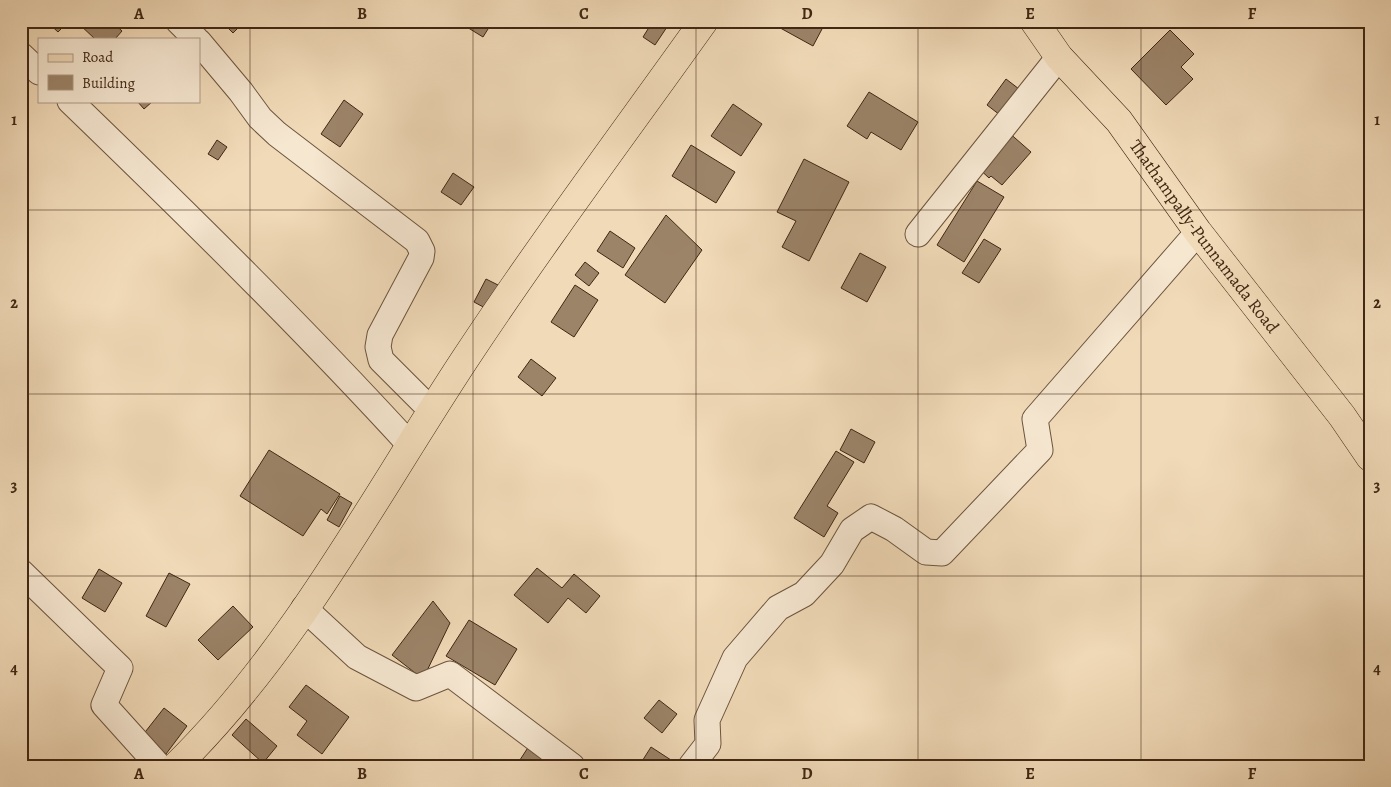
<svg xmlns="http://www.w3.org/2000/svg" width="1391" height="787" font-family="Alegreya,serif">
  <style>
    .building { fill: #9c8469; stroke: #402713 }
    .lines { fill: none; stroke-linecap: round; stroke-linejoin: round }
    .minor-casing { stroke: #6c543c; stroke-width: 27 }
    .major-casing { stroke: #402713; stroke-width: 29 }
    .minor { stroke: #f6e7d1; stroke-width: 25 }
    .major { stroke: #f1dab8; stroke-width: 28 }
    .grid { fill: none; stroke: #402713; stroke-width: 1; stroke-opacity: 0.55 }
    .labels { text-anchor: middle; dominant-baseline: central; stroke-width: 4; stroke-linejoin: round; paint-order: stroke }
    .street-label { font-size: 18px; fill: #402713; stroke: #f6e7d1 }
    .neatline { fill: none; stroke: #402713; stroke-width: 2 }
    .grid-label { font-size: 16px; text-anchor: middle; font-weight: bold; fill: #402713 }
  </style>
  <rect width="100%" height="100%" fill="#f1dab8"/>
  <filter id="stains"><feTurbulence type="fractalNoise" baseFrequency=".004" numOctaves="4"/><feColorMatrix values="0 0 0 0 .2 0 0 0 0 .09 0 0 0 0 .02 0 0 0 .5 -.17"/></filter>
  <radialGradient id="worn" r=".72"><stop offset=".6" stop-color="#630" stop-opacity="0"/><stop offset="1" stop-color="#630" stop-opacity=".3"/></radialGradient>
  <path class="building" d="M46 21H69L58 32Z
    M82 21H111L122 31 115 39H95L79 24Z
    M221 21H245L233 33Z
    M457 21H493L483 37Z
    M653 21H671L655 45 643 37Z
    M775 21H808L822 29 813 46 773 24Z
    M1170 30 1194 54 1181 67 1193 79 1166 105 1131 69Z
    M1006 79 1019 89 1000 115 987 105Z
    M869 92 918 122 901 150 871 132 867 139 847 126Z
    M344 100 363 114 340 147 321 134Z
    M137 101H153L144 109Z
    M733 104 762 124 741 156 711 136Z
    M1007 131 1031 152 1002 185 991 176 989 178 976 166Z
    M217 140 227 147 218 160 208 154Z
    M691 145 735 172 716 203 672 176Z
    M804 159 849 182 809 261 782 247 796 221 777 212Z
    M453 173 474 187 461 205 441 192Z
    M977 181 1004 197 964 262 937 245Z
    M666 215 702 250 665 303 625 275Z
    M610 231 635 248 623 268 597 251Z
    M984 239 1001 249 979 283 962 273Z
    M860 253 886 267 867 302 841 288Z
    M585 262 599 273 589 286 575 275Z
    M486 279 500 286 487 309 474 302Z
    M575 285 598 300 574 337 551 322Z
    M531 359 556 378 542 396 518 377Z
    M851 429 875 442 864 463 840 450Z
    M269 450 340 494 327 514 321 509 303 536 240 496Z
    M836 451 854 462 827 506 838 513 824 537 794 518Z
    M340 496 352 503 339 527 327 520Z
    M537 568 562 588 574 574 600 596 586 613 568 598 548 623 514 595Z
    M99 569 122 583 105 612 82 598Z
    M169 573 190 584 166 627 146 616Z
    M433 601 450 623 423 679 392 655Z
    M233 606 253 627 218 660 198 640Z
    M469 620 517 649 495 685 446 656Z
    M306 685 349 717 322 754 297 735 307 721 289 707Z
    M659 700 677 714 662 733 644 718Z
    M164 708 187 726 166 754 142 736Z
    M246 719 277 746 263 763 232 735Z
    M529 746 553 766H516Z
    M651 747 671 760 668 766H639Z"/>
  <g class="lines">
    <g class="minor-casing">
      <path id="minor" d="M178 21 196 39
        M199 42 241 92 260 118 277 134 417 241 422 251 421 258 380 335 378 347 381 360 432 411
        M21 55 39 72
        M70 101C186 213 301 326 410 445
        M918 234 1059 57
        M21 572 120 668 104 705 159 766
        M304 608 357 657 416 688 450 674 572 766
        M691 766 708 744 707 720 735 658 778 608 804 594 832 564 852 530 871 517 894 529 926 552 942 553 1040 450 1035 419 1198 232"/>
    </g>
    <g class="major-casing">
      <g id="major">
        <path id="s1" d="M1034 21 1059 57 1119 121 1198 232 1342 416 1370 457"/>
        <path d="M176 766C295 649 374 497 465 359 541 244 624 133 704 21"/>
      </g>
    </g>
    <use href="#minor" class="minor"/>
    <use href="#major" class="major"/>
  </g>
  <path class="grid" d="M250 21V766M473 21V766M696 21V766M918 21V766M1141 21V766M21 210H1370M21 394H1370M21 576H1370"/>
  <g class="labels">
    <g class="street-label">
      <text stroke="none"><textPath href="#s1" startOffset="275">Thathampally-Punnamada Road</textPath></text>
    </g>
  </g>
  <rect width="1391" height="787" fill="none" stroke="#f1dab8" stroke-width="55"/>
  <rect x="38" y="38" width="162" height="65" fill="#f6e7d1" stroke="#ad9a85"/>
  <rect x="48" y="54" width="25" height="8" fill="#f1dab8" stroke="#ad9a85"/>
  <text x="82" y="62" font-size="15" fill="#402713">Road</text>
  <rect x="48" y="75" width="25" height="15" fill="#9c8469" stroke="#ad9a85"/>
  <text x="82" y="88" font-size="15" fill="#402713">Building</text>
  <rect x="28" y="28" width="1336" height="732" class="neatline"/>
  <g class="grid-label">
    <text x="139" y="19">A</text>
    <text x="362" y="19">B</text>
    <text x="584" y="19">C</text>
    <text x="807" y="19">D</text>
    <text x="1030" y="19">E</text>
    <text x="1252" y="19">F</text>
    <text x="14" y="125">1</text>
    <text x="1377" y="125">1</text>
    <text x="14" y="308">2</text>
    <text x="1377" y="308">2</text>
    <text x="14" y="491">3</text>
    <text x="1377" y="491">3</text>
    <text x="14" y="674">4</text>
    <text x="1377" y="674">4</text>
    <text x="139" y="779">A</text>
    <text x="362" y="779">B</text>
    <text x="584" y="779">C</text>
    <text x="807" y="779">D</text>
    <text x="1030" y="779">E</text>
    <text x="1252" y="779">F</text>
  </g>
  <rect width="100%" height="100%" filter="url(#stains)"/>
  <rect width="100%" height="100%" fill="url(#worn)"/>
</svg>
